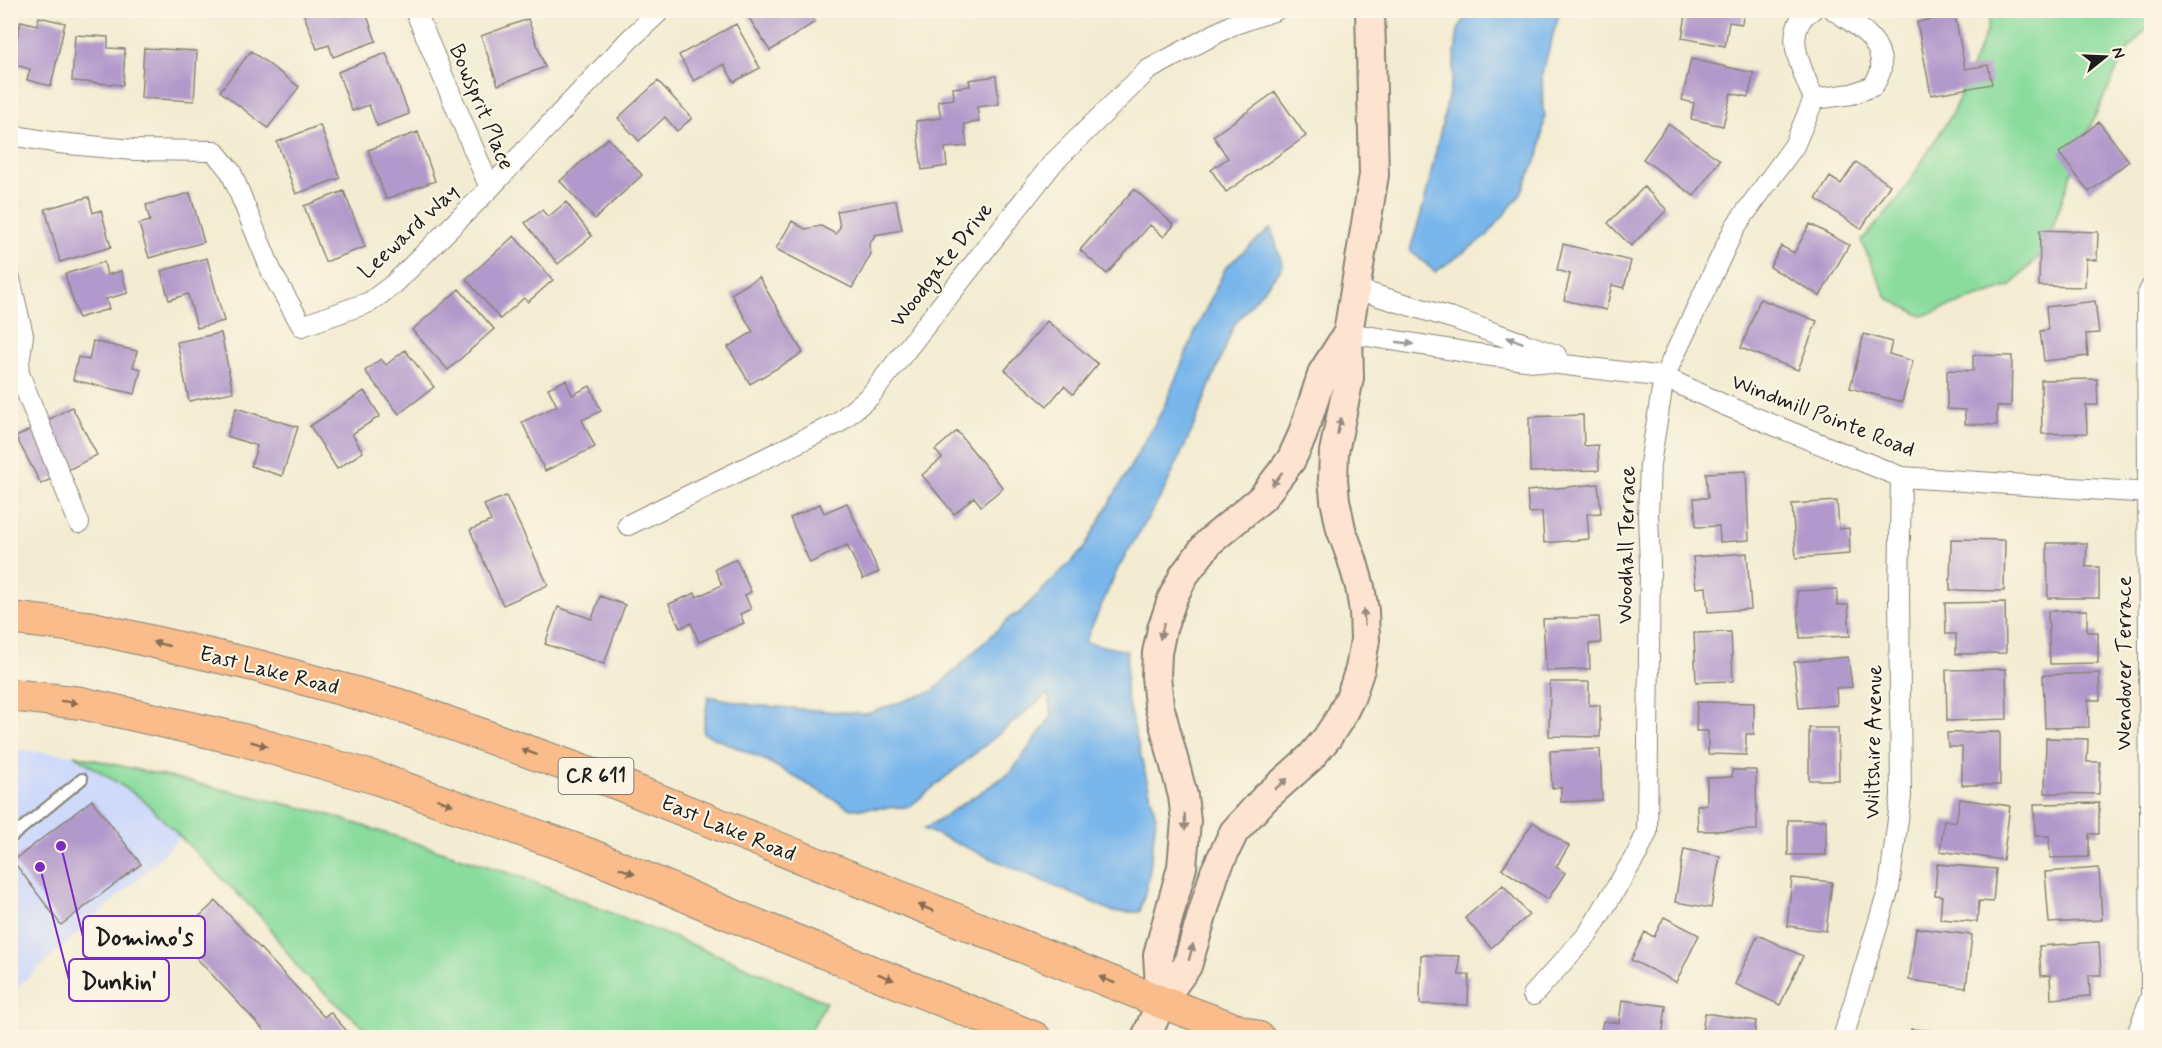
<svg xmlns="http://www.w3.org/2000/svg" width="2162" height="1048" font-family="Mynerve,sans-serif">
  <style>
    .built { fill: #cfdafa }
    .green { fill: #8adc9d; stroke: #537c5c; stroke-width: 1.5 }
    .water { fill: #78b6eb; stroke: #4a6984; stroke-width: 1.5 }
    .building { fill: #b299cb }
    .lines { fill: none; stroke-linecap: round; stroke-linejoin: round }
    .lane-casing { stroke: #888477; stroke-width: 14 }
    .street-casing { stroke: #888477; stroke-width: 22 }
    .secondary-casing { stroke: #888477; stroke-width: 32 }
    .primary-casing { stroke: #888477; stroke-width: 34 }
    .lane { stroke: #fff; stroke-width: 10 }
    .street { stroke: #fff; stroke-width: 20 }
    .secondary { stroke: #fde4d0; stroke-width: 28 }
    .primary { stroke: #f9bc8a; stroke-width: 32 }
    .oneway { fill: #999 }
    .oneway2 { fill: #988a7f }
    .oneway3 { fill: #8a6c53 }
    .labels { text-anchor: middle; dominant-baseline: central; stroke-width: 4.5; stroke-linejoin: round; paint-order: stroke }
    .shield { fill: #fcf5e5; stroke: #5f5d58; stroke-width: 1.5 }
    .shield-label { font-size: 21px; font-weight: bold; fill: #1c1c1c }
    .street-label { font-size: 22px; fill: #1c1c1c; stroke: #fcf5e5 }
    .leader { fill: none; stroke: #7b2cbf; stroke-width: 2 }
    .callout-dot { fill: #7b2cbf; stroke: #fcf5e5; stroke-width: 2 }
    .callout { fill: #fcf5e5; stroke: #7b2cbf; stroke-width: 2 }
    .callout-label { font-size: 24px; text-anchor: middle; font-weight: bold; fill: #1c1c1c }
  </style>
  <rect width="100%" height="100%" fill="#fcf5e5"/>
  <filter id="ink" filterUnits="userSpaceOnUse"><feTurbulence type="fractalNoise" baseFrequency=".0167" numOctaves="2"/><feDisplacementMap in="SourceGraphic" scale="12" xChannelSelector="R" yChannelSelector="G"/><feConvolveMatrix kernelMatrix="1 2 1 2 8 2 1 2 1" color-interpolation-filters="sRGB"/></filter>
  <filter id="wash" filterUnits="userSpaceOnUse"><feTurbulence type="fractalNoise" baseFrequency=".008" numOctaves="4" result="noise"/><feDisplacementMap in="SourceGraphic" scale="24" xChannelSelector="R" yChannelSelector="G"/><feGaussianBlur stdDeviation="1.35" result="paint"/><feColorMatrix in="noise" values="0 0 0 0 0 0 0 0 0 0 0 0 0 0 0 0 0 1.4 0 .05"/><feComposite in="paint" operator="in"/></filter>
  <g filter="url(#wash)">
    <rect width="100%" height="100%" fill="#f3ecd2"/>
    <path class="built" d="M11 749 74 755 141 798 180 837 152 866 11 993Z"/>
    <path class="green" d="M1991 11H2151V23L2124 55 2080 148 2045 250 2011 286 1922 316 1887 298 1861 241 1899 198 1952 114 1987 30Z
      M74 755 320 812 518 876 733 961 826 1002 807 1037H375L301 972 263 919 141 798Z"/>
    <path class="water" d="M1469 11H1560L1542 73 1543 109 1545 115 1540 152 1520 195 1487 236 1435 272 1410 250 1424 204 1452 80 1458 30Z
      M1271 228 1283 266 1234 325 1193 428 1163 493 1118 568 1085 642 1127 651 1126 695 1156 817 1149 877 1140 912H1114L924 829 1010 773 1052 716 1048 694 909 807 851 809 765 760 703 733 708 696 752 705 866 714 933 691 1012 616 1018 614 1083 550 1163 409 1195 332 1226 267Z"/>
    <g id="blocks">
      <path class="building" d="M302 10H365L376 41 333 57 329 45 317 49Z
        M472 10H496V11L475 19Z
        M749 10H807L815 22 770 51 746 13Z
        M1687 10H1744L1742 24 1729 22 1725 46 1682 38Z
        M1955 15 1965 69 1988 65 1992 84 1931 95 1917 22Z
        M39 17 65 23 51 86 27 80 30 69 11 64 21 21 37 25Z
        M528 19 545 67 498 85 481 36Z
        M736 24 760 68 734 82 724 64 694 81 679 55Z
        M75 35 108 37V48L125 49 123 85 72 81Z
        M144 48 197 51 194 101 141 98Z
        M251 51 299 87 268 128 220 91Z
        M386 53 409 114 377 126 369 105 352 111 338 72Z
        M1691 59 1754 73 1748 97 1731 93 1723 126 1691 119 1694 103 1682 100Z
        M996 76 999 104 977 107 979 122 964 124 967 146 945 148 947 166 922 170 916 121 941 118 938 101 954 99 953 88 970 86 969 80Z
        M658 81 692 118 677 131 665 117 639 141 618 118Z
        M1275 92 1306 136 1226 192 1211 170 1228 158 1213 136Z
        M2099 122 2129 161 2089 192 2059 153Z
        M1668 124 1720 160 1694 196 1643 159Z
        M320 125 340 178 296 194 277 142Z
        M418 132 435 181 386 199 368 150Z
        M608 138 642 175 595 219 560 181Z
        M1856 162 1890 185 1861 229 1816 199 1830 177 1841 184Z
        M1644 187 1667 210 1631 246 1608 223Z
        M1134 189 1174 225 1164 237 1150 225 1107 274 1080 250Z
        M344 191 365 247 325 262 304 206Z
        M190 193 204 242 149 258 139 224 150 221 146 205Z
        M89 197 93 213 101 210 111 247 60 262 45 209Z
        M896 200 902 230 875 235 869 245 871 254 852 288 776 249 792 221 805 229 821 226 836 234 840 227 837 211Z
        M566 202 592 236 558 264 525 223 542 210 548 217Z
        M1810 224 1849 245 1820 296 1770 267 1781 246 1794 253Z
        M2040 230 2098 232 2097 260 2086 259 2085 287 2039 286Z
        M514 236 553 280 528 302 524 298 500 319 466 279Z
        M1563 244 1631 261 1624 288 1612 285 1606 310 1564 300 1570 274 1557 270Z
        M207 258 224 321 197 328 188 294 169 300 161 271Z
        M104 262 107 275 121 271 128 293 106 299 109 309 78 318 65 274Z
        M759 277 803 353 750 384 728 347 753 332 731 294Z
        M459 289 494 329 448 370 412 330Z
        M1760 299 1817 321 1798 370 1741 348Z
        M2095 301 2099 333 2086 334 2088 356 2044 361 2040 331 2048 330 2046 307Z
        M1047 321 1098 364 1073 394 1064 386 1047 406 1005 370Z
        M221 333 233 392 189 401 177 342Z
        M1864 334 1892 342 1889 354 1913 361 1902 402 1850 388Z
        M93 341 137 351 133 367 141 369 135 394 73 380 78 357 89 360Z
        M405 350 434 387 399 414 365 371 381 359 386 365Z
        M1973 355 2012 356 2011 406H1997V425L1965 424V410L1947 409V370L1973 371Z
        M2097 379 2098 405H2086L2087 433 2042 434 2041 380Z
        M566 380 572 395 590 386 601 411 582 420 595 447 545 471 522 422 557 406 548 388Z
        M364 391 380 416 352 434 363 452 337 469 310 426Z
        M72 407 97 455 41 484 16 437Z
        M236 408 298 427 282 476 251 466 257 446 227 436Z
        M1583 415 1584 446 1598 445 1599 470 1530 472 1529 417Z
        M957 431 1003 488 981 506 974 497 954 514 922 475 942 458 935 450Z
        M1746 471 1749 540 1720 542 1719 526 1696 527 1694 498H1708L1706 473Z
        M1598 484 1601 513 1587 514 1589 539 1544 543 1542 512 1529 513 1527 491Z
        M506 496 548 585 503 605 470 530 491 521 484 505Z
        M1837 501 1839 529 1849 528 1850 554 1796 558 1792 504Z
        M847 503 879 572 863 579 847 545 810 563 790 518 820 504 824 513Z
        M1951 539 2005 540 2004 591 1950 590Z
        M2047 543H2087L2086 567H2099V598H2048Z
        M1747 553 1751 609 1708 612 1706 587 1696 588 1693 557Z
        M736 559 751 592 745 595 751 609 740 614 744 623 699 642 691 623 680 628 669 604 695 593 697 597 722 585 715 569Z
        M1837 589V605H1848L1850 636 1800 638 1797 591Z
        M600 596 625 605 604 664 545 644 558 607 592 619Z
        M2005 602 2006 653 1956 654V634H1946L1945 603Z
        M2087 610V632H2098V663L2050 664 2048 611Z
        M1599 617 1601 643 1589 644 1590 669 1546 671 1543 619Z
        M1731 632 1733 681 1696 682 1694 633Z
        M1848 657 1852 687 1836 688 1837 705 1799 708 1794 662Z
        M2006 669 2007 719 1947 721 1946 670Z
        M2099 673 2100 700H2088L2089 727 2045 728 2043 675Z
        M1550 682H1589V705H1600V737L1549 736Z
        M1697 702 1754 703V734H1746V755L1708 754V731H1696Z
        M1809 728H1838L1839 780H1809Z
        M2000 732V785H1962V747H1948L1947 733Z
        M2046 738 2088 739 2087 762H2100L2099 794 2045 793Z
        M1600 749 1602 800 1561 802V787L1552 788 1550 751Z
        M1732 770H1756L1757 830 1698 831 1697 805H1707V778L1732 777Z
        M1960 799 2010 806 2003 860 1940 851 1944 820 1956 822Z
        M92 800 141 864 61 925 13 861Z
        M2099 803V834H2089V857L2050 858 2049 836H2035L2034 804Z
        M1788 820H1826V855H1788Z
        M1533 822 1569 846 1556 867 1565 873 1548 899 1502 869Z
        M1684 849 1720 856 1711 908 1675 902Z
        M1937 864 1996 869 1993 902 1979 901 1977 922 1940 919 1942 896 1935 895Z
        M2099 868 2102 920 2049 923 2045 872Z
        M1792 878 1832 882 1826 931 1787 926Z
        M1503 885 1529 915 1491 948 1465 918Z
        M216 901 324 1017 330 1012 353 1038H271L177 937Z
        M1664 917 1699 935 1676 982 1631 960 1645 932 1654 937Z
        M1916 928 1972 935 1966 988 1909 980Z
        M1758 935 1803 956 1780 1005 1735 984Z
        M2099 942 2101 975H2089L2090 996 2051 999 2050 975 2041 976 2039 946Z
        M1421 955 1459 956V975H1469L1468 1005 1420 1004Z
        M1622 1000 1666 1006 1662 1038H1600L1603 1021 1619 1023Z
        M1705 1013 1756 1021 1754 1038H1701Z
        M1911 1029 1949 1032V1038H1910Z"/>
    </g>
  </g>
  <g filter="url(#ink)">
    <use href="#blocks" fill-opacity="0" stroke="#888477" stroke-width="1.5"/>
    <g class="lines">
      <g class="lane-casing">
        <path id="lane" d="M10 838 82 779"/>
      </g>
      <g class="street-casing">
        <path id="street" d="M415 10 490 188
          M1812 10C1779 29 1803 72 1814 99
          M1814 99 1852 94 1873 86C1876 81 1881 74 1881 68 1883 38 1855 25 1834 10
          M10 135 58 143 133 150 214 151 231 172 273 275 302 326 370 302 394 284 490 188 629 40 661 10
          M10 279 23 335 18 371 10 377
          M1355 289 1458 320 1556 355
          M1348 333 1484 355 1664 377 1722 404 1901 477 2152 493
          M18 371 79 523
          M628 525 838 423 870 396 1053 163 1148 70 1232 25 1276 10
          M1533 995 1588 934 1638 852 1647 832 1650 564 1648 515 1650 464 1664 377 1735 227 1794 146 1814 99
          M1843 1038 1889 888 1901 796 1899 594 1901 477
          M2136 1038 2151 996 2147 296 2152 286"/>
      </g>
      <g class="secondary-casing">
        <path id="secondary" d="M1161 1002 1158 955 1182 867 1186 821 1183 796 1159 705 1156 676 1157 653 1162 629 1173 597 1184 575 1209 542 1262 498 1291 460 1302 436 1323 372 1348 333
          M1146 1038 1161 1002 1187 966 1215 872 1234 832 1265 798 1310 758 1327 738 1340 718 1351 696 1360 669 1365 640 1364 611 1360 587 1352 559 1341 529 1335 500 1333 479 1334 452 1349 378 1348 333 1374 175 1370 10"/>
      </g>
      <g class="primary-casing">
        <path id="primary" d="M10 618 93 628 258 666 399 705 616 783 1161 1002 1259 1038
          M10 695 81 703 240 739 376 778 588 854 722 911 1035 1038"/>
      </g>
      <use href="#lane" class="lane"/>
      <use href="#street" class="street"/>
      <use href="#secondary" class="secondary"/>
      <use href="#primary" class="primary"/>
    </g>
    <defs><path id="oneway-solid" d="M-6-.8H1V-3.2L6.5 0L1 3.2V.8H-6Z" transform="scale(1.5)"/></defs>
    <g class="oneway">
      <use href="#oneway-solid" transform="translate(1515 340) rotate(-160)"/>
      <use href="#oneway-solid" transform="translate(1405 343) rotate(8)"/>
    </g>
    <g class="oneway2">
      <use href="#oneway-solid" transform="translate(1339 426) rotate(-78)"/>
      <use href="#oneway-solid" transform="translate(1277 479) rotate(127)"/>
      <use href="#oneway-solid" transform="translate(1364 617) rotate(-93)"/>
      <use href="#oneway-solid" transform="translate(1162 631) rotate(104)"/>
      <use href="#oneway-solid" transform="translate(1281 784) rotate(-40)"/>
      <use href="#oneway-solid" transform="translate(1185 822) rotate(88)"/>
      <use href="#oneway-solid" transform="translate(1191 952) rotate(-75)"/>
    </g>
    <g class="oneway3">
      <use href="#oneway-solid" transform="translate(161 644) rotate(-167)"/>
      <use href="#oneway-solid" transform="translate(69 702) rotate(7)"/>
      <use href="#oneway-solid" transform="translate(259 744) rotate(16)"/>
      <use href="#oneway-solid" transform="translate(529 752) rotate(-160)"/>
      <use href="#oneway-solid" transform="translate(445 802) rotate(20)"/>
      <use href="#oneway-solid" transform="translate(627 871) rotate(23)"/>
      <use href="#oneway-solid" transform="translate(926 908) rotate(-158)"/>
      <use href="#oneway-solid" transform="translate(886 977) rotate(22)"/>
      <use href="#oneway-solid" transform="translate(1107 980) rotate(-158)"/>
    </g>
  </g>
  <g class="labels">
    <rect class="shield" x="558.5" y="758" width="75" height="36" rx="4.5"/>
    <g class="shield-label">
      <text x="596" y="776">CR 611</text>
    </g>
    <g class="street-label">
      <text transform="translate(481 107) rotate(67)">Bowsprit Place</text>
      <text transform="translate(409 232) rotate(-43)">Leeward Way</text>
      <text transform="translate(942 265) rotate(-52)">Woodgate Drive</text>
      <text transform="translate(1823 416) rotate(21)">Windmill Pointe Road</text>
      <text transform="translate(1627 545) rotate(-89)">Woodhall Terrace</text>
      <text transform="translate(2125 663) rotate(-90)">Wendover Terrace</text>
      <text transform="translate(269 671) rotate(14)">East Lake Road</text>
      <text transform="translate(1874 742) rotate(-89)">Wiltshire Avenue</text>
      <text transform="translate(728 829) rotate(22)">East Lake Road</text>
    </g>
  </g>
  <path class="leader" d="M61 846L83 937M40 867L69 980"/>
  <g class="callout-dot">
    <circle cx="61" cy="846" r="6"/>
    <circle cx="40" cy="867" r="6"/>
  </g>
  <g class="callout">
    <rect x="83" y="916" width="122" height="42" rx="6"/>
    <rect x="69" y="959" width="100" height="42" rx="6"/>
  </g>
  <g class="callout-label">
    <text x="144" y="945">Domino's</text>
    <text x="119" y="989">Dunkin'</text>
  </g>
  <rect width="2162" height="1048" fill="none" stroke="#fcf5e5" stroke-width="36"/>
  <g transform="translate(2105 57) rotate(72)" stroke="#fcf5e5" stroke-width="4.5" paint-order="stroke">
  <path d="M0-4.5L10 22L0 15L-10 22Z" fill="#1c1c1c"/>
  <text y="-9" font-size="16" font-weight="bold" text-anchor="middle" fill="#1c1c1c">N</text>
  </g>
</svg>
